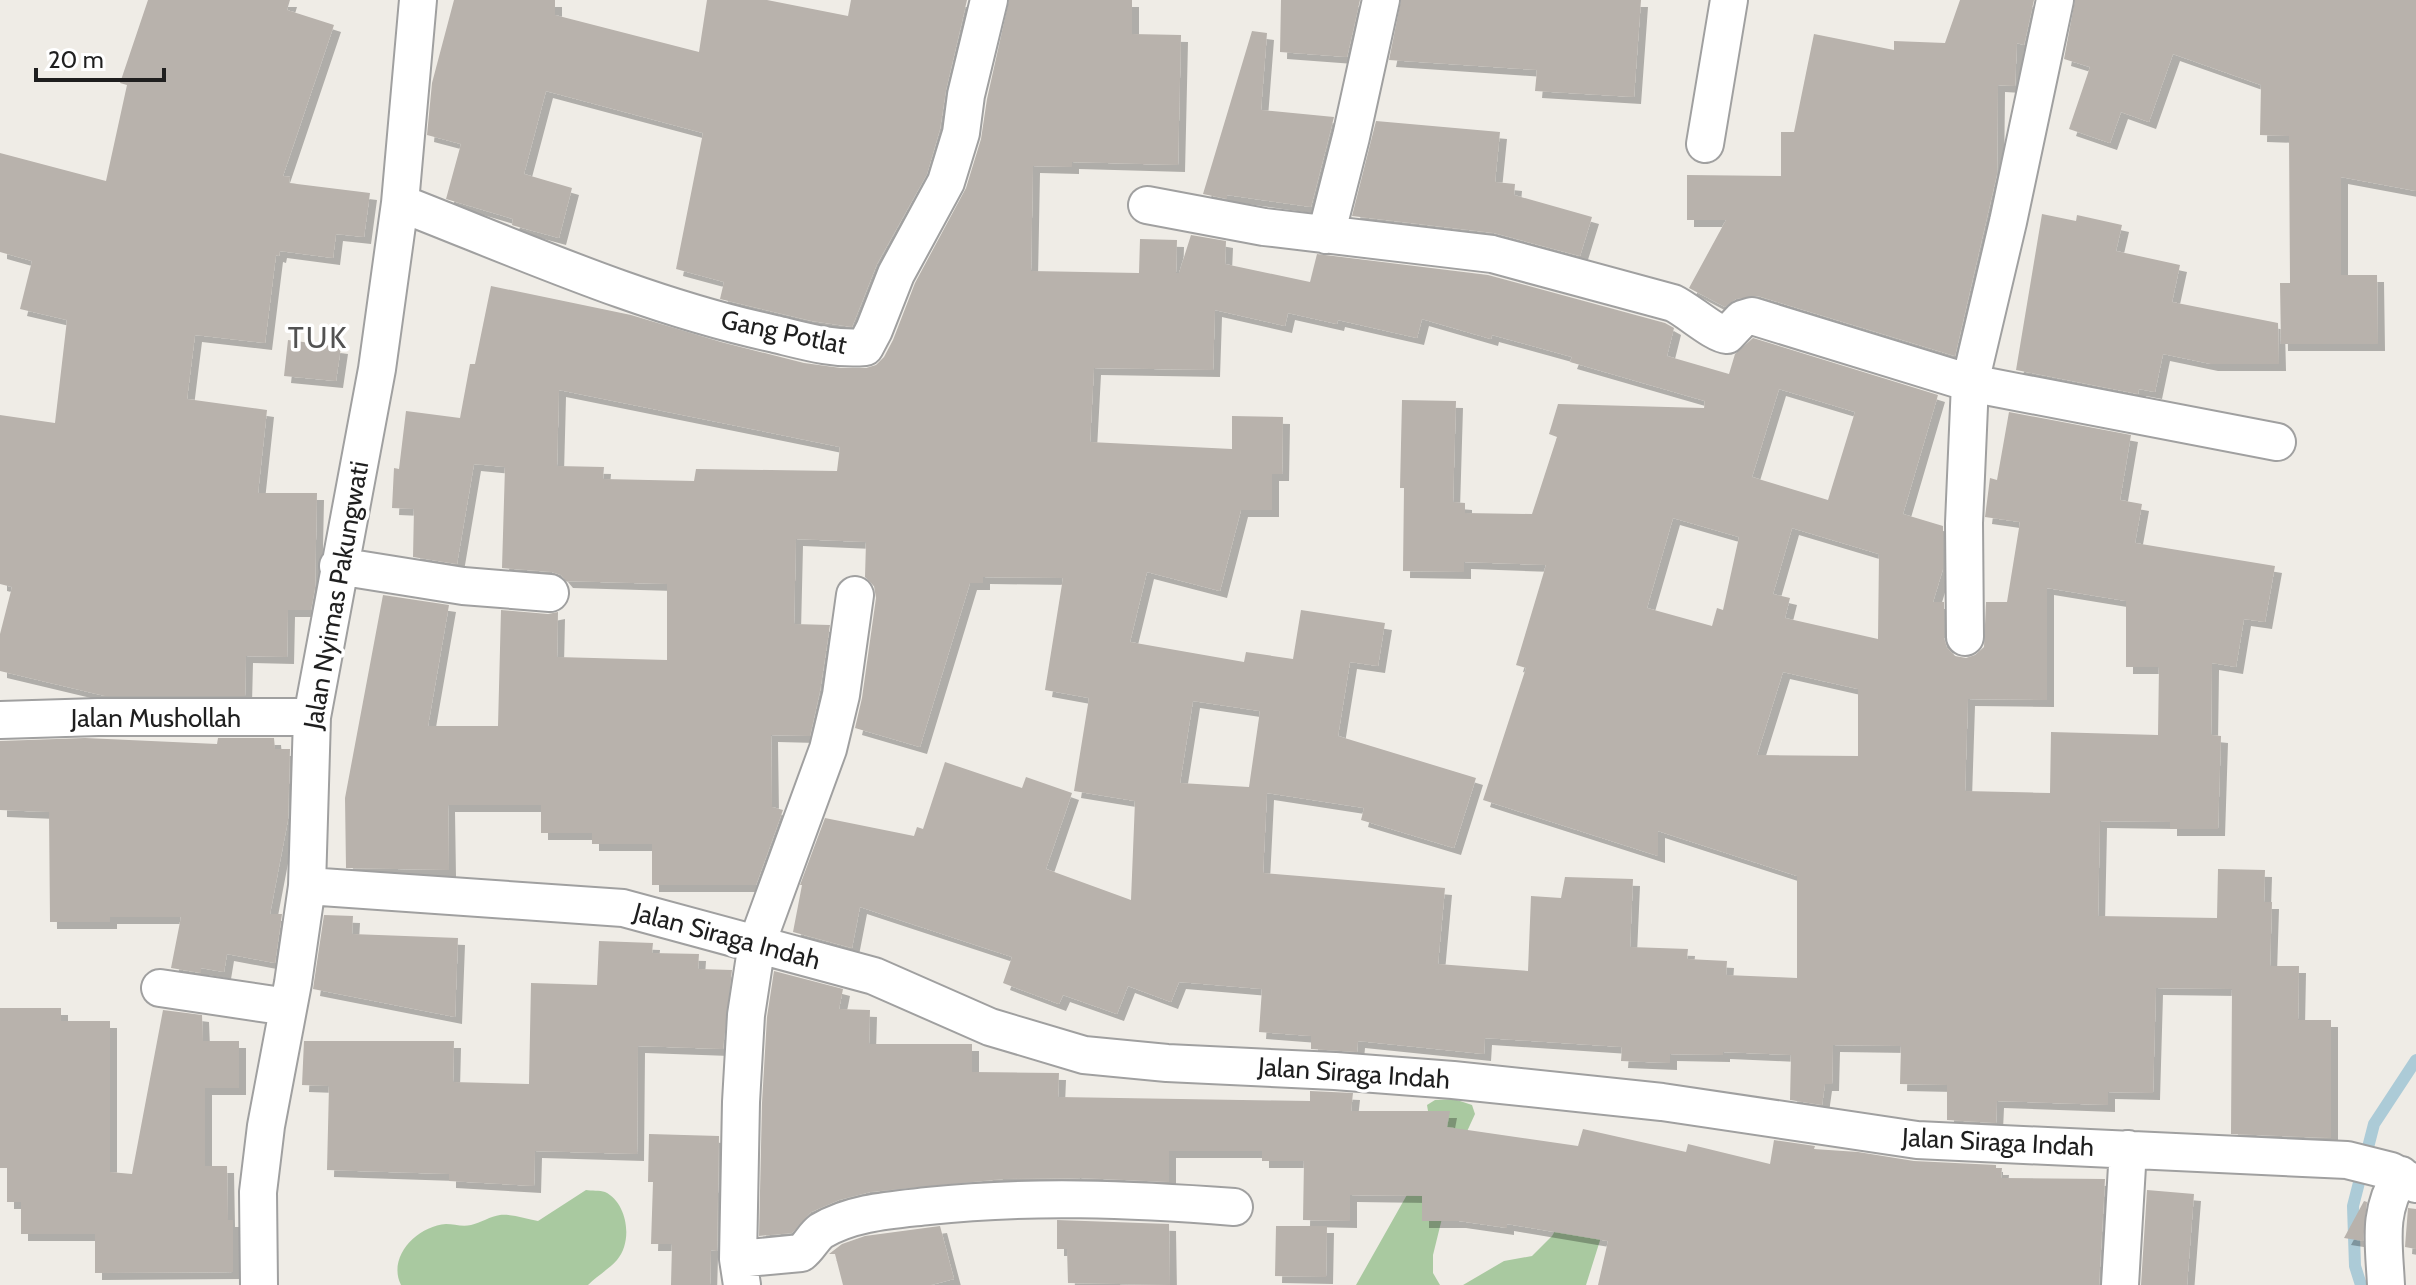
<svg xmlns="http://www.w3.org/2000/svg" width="2416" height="1285" font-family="Cabin,sans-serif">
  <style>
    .forest { fill: #a9c9a0 }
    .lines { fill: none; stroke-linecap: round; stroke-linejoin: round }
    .stream { stroke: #accbd7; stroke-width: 12 }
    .building { fill: #b8b2ac; fill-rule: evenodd; filter: url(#shadow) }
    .minor-casing { stroke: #a0a0a0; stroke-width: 40 }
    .minor { stroke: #fff; stroke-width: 36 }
    .labels { text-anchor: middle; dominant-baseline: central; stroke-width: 7; stroke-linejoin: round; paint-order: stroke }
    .street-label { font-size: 26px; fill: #1f1f1f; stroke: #fff }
    .quarter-label { font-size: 30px; letter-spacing: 2px; fill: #525252; stroke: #fff }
  </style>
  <defs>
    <filter id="shadow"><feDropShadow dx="7" dy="7" stdDeviation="0" flood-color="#0004"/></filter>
  </defs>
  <rect width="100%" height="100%" fill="#efece6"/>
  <path class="forest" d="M1454 1099 1472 1105 1475 1114 1459 1149 1433 1255V1273L1440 1285H1356L1434 1147 1427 1105 1435 1100Z
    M586 1190C591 1191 600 1190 605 1192 628 1203 633 1242 617 1260 609 1269 597 1276 588 1285H401C387 1257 417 1226 446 1224 454 1224 462 1227 471 1225 480 1223 491 1216 500 1215 512 1214 526 1219 538 1221Z
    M1562 1219 1602 1234 1586 1285H1463L1504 1261 1532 1256 1552 1236Z"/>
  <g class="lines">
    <path class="stream" d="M2361 1285 2355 1266 2353 1206 2374 1124 2416 1060"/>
  </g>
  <path class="building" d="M148 0H290L287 10 334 25 283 176 290 177 289 183 370 193 364 237 336 234 333 258 280 251 279 256 276 255 265 343 195 335 187 399 267 410 258 493H317L315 588 311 610H288L287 657 246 656 245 696H105L0 671V634L12 587 0 584V415L55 423 67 320 20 309 32 261 0 252V153L106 181 127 85 120 83Z
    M454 0H555V15L699 52 707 0H767L848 16 851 0H967L946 90 940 129 927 174 877 264 852 327 812 321 720 299 724 282 676 269 703 133 546 91 524 174 572 188 559 238 515 226 512 225 513 219 446 199 461 144 427 135 432 83Z
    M1009 0H1132V34L1181 35 1178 165 1072 162V167L1033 166 1031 271 1139 273 1140 239 1177 240 1176 273H1179L1191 235 1226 241 1225 264 1310 282 1317 254 1488 275 1665 323 1674 328 1667 356 1729 374 1735 354 1753 338 1938 395 1903 514 1943 526V569L1933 602H1944V638L1947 648 1955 656 1966 658 1975 655 1984 647 1986 602H2007L2020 522 1985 517 1990 478 1997 480 2009 412 2131 435 2120 500 2142 504 2135 543 2275 566 2265 622 2244 619 2236 667 2212 663 2211 735 2221 736 2218 829H2170V822L2100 821 2098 916 2217 918 2218 869 2265 870 2264 902H2272L2270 966H2299L2298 1020H2331V1138L2231 1134 2232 989 2156 988 2153 1093 2108 1092V1105L1997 1101 1996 1123 1947 1120V1085L1900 1084 1901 1046 1833 1045 1832 1084H1825L1822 1105 1790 1100 1791 1055 1723 1052V1055L1670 1054V1063L1621 1061 1622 1047 1485 1038 1484 1054 1358 1041 1357 1052 1311 1049V1036L1259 1032 1262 989 1179 982 1171 1002 1128 986 1117 1014 1063 995 1059 1004 1003 983 1012 957 860 907 852 948 793 932 802 885H800L825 818 914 836 917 827 923 829 945 762 1022 788 1026 777 1072 793 1046 869 1131 900 1135 801 1074 791 1089 698 1045 690 1063 578 983 577V583H970L920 747 855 728 862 698 876 598 874 586 865 577 866 542 796 539 794 624 830 625 820 691 810 736 771 735 772 807 783 810 756 885H652V844H592V833H541V805H448L449 870 346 868 345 798 383 595 449 605 428 726H498L501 610 548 614 558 612 557 657 667 660V584L566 581 561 575 552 572 502 568 505 467 474 464 457 564 413 557 414 509 392 508 394 468 399 469 406 411 460 418 470 364H475L491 286 631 315 721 342 804 363 841 368H866L876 365 884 357 893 340 915 283 966 188 981 139 987 99ZM1215 310 1285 326 1288 313 1337 324 1338 320 1417 338 1422 319 1491 339 1492 335 1572 357 1570 362 1705 401 1704 408 1558 404 1549 434 1557 437 1532 514 1465 513V503L1453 502 1456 401 1402 400 1400 488H1404L1403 571 1464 572V562L1546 565 1516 665 1526 668 1483 800 1658 856V831L1797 876V978L1726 975 1727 961 1687 959 1688 949 1630 947 1633 879 1565 877 1561 898 1531 896 1528 971 1438 964 1445 888 1263 873 1267 793 1364 808 1361 820 1454 848 1476 778 1338 736 1350 662 1378 666 1385 623 1301 610 1293 659 1246 652 1244 662 1130 642 1147 572 1220 591 1241 510H1272V474H1282L1283 417 1232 416V449L1090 442 1094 368 1213 370ZM1779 389 1855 412 1828 500 1752 477ZM559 390 840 447 837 471 696 469 694 481 603 479 604 467 557 466ZM1673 518 1739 537 1723 610 1717 608 1712 626 1647 608ZM1792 528 1879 554 1878 639 1785 618 1790 598 1773 594ZM2047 588 2126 601V667H2159L2158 735 2051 732 2050 793 1965 791 1968 699 2047 700ZM1783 672 1858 689V756L1757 755ZM1193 701 1260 711 1249 787 1180 783Z
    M1281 0H1360L1347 57 1280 52Z
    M1401 0H1641L1634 97 1535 91 1537 70 1389 60Z
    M1960 0H2034L2024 45 2017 43 2015 86 1998 85 1997 174 1955 356 1758 296 1736 299 1725 307 1689 288 1726 220H1687V175L1781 176V132H1794L1814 34 1894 50V41L1945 43Z
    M2075 0H2416V191L2341 177V275H2377L2378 344H2281L2280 283H2290L2289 136 2260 135 2261 85 2173 54 2149 122 2121 112 2110 143 2069 129 2090 67 2064 59Z
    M1252 31 1267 33 1261 110 1334 117 1311 207 1227 195V199L1203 194Z
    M1376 121 1500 132 1495 182 1515 184 1514 195 1592 217 1580 256 1494 233 1352 216Z
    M2042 214 2076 221 2077 215 2122 225 2116 251 2180 265 2172 302 2278 323 2279 364H2211L2163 354 2155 392 2139 389 2138 394 2016 370Z
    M288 340 341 347 336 381 284 376Z
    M85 738 217 744 218 738H274L275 749H290L288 820 270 914H282L275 963 227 954 224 972 201 968V973L171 968 181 917H110V922H50L49 812 0 810V741Z
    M324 915 353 916 352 934 458 938 455 1017 313 989Z
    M599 941 653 943 652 953 699 954 698 969 732 970 723 1049 638 1046 637 1154 535 1151 534 1186 449 1181V1174L327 1170 329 1086 302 1085 304 1041H454L453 1082 529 1084 531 983 597 985Z
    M774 971 843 989 839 1009 870 1010 869 1044H972V1072L1059 1073 1058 1097 1310 1101V1091L1353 1093 1351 1111H1450L1447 1127 1578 1146 1583 1129 1686 1152 1688 1144 1770 1164 1774 1140 1815 1146 1814 1149 1858 1152 1914 1161 1996 1165V1168H2002L2001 1178 2105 1179 2099 1285H1598L1608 1241 1507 1224V1228L1459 1221H1422V1196L1350 1195V1221L1303 1220 1304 1161H1262V1151H1169V1182L1081 1178 1003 1179 870 1192 839 1200 811 1212 792 1233 759 1236 762 1103 767 1017Z
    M0 1008H61V1021H110V1172L132 1174 163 1010 202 1015 203 1041H239V1088H205V1166H227L228 1220H233V1272L95 1273V1234H21V1202H7V1168H0Z
    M649 1134 719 1136 717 1251 711 1250 710 1285H671L672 1244H651L653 1182H648Z
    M2147 1190 2194 1194 2187 1285H2141Z
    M2364 1201 2367 1202 2363 1241 2344 1238Z
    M2408 1208 2416 1209V1249L2405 1247Z
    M1057 1220 1169 1224 1170 1285 1068 1283 1067 1249H1057Z
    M940 1226 954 1279 931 1285H843L835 1254H829L842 1244 865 1236Z
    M1276 1226H1327L1326 1277 1275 1276Z"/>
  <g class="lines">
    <g class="minor-casing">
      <path id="minor" d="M1705 144 1729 0
        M400 203C523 251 645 306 775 334 804 341 834 350 865 347L874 330 896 274 946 182 961 133 966 95 989 0
        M1147 205 1264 227 1492 254 1673 303C1688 310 1714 334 1727 335L1742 319 1752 316 1970 383 2277 442
        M1326 235 1351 137 1381 0
        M338 566 463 586 550 593
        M1965 637 1964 523 1970 383 2008 222 2055 0
        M0 720 98 717H312
        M307 886 623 908 874 976 990 1027 1084 1055 1167 1063 1335 1071 1453 1080 1662 1102 1917 1140 2347 1160 2391 1171 2416 1184
        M160 988 288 1007
        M738 1259 801 1253C809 1247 813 1237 821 1231 853 1212 892 1210 928 1206 1030 1195 1131 1199 1234 1207
        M259 1285 258 1192 266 1126 293 983 307 886 312 717 377 369 400 203 418 0
        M742 1285 738 1259 741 1102 746 1015 757 943 828 749 841 695 855 595
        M2120 1285 2128 1149
        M2386 1285C2384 1243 2377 1212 2401 1175"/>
    </g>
    <use href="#minor" class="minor"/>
  </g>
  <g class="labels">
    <g class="street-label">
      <text transform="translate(784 332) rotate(12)">Gang Potlat</text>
      <text transform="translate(336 595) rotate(-80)">Jalan Nyimas Pakungwati</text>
      <text x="156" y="718">Jalan Mushollah</text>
      <text transform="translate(727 936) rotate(15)">Jalan Siraga Indah</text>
      <text transform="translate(1354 1073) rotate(4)">Jalan Siraga Indah</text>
      <text transform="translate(1998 1142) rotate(3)">Jalan Siraga Indah</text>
    </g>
    <g class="quarter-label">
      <text x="318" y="337">TUK</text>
    </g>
  </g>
  <path d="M36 68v12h128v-12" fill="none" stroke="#1f1f1f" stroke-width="4"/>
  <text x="48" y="68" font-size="24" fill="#1f1f1f" stroke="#ffffff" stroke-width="6" paint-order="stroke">20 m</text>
</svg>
